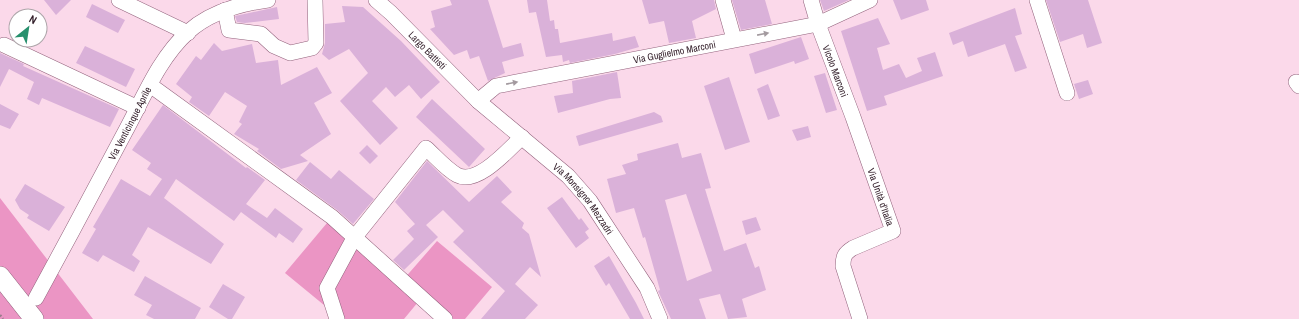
<svg xmlns="http://www.w3.org/2000/svg" width="1299" height="319" font-family="'Archivo Narrow',sans-serif">
  <style>
    .green { fill: #eb95c4 }
    .building { fill: #dab1d9; fill-rule: evenodd }
    .lines { fill: none; stroke-linecap: round; stroke-linejoin: round }
    .minor-casing { stroke: #92627c; stroke-width: 16 }
    .major-casing { stroke: #92627c; stroke-width: 20 }
    .path { stroke: #997d8c; stroke-width: 2.5; stroke-dasharray: 2 2; stroke-linecap: butt }
    .minor { stroke: #fff; stroke-width: 15 }
    .major { stroke: #fff; stroke-width: 19 }
    .oneway { fill: #a39a9f }
    .labels { text-anchor: middle; dominant-baseline: central; stroke-width: 3; stroke-linejoin: round; paint-order: stroke }
    .street-label { font-size: 10px; fill: #321e29; stroke: #fff }
  </style>
  <rect width="100%" height="100%" fill="#fbd9ea"/>
  <path class="green" d="M0 198 93 319H0Z
    M332 217 403 280 437 241 492 287 465 319H447L423 296 404 319H341L285 273Z"/>
  <path class="building" d="M44 0H71L56 15Z
    M450 0H488L503 48 521 43 524 56 502 62 505 73 488 81 479 56 470 59 467 50 454 55 430 29 435 27 431 11 452 5Z
    M527 0H547L550 21 554 20 555 29H558L560 43 612 33 613 41 635 36 639 47 615 54 570 63 569 60 563 62 562 55 546 57 536 12 529 13Z
    M642 0H714L716 9 692 21 696 38 669 43 664 21 649 24Z
    M732 0H765L772 24 741 30Z
    M820 0H849L824 11Z
    M893 0H926L929 10 901 20Z
    M1046 0H1088L1102 43 1087 48 1083 34 1060 42Z
    M92 4 125 20 118 33 86 17Z
    M342 6 363 7 401 41 440 82 421 99 409 85 395 97 386 87 372 101 398 128 380 145 340 101 368 73 349 49 329 60 322 54 325 43V24L345 22Z
    M277 7 279 19 245 23 237 22 235 16Z
    M1015 8 1022 34 1015 36 1027 68 1015 72 1005 44 968 57 963 41 953 45 949 33Z
    M878 18 890 44 877 48 883 70 899 64 906 78 922 71 917 58 935 52 943 76 884 96 887 105 867 111 841 31Z
    M801 37 809 59 795 64 794 61 755 74 749 54Z
    M214 43 222 51 252 44 256 63 278 60 281 85 317 67 332 93 314 103 331 134 300 155 308 161 281 169 257 151 259 149 234 134 242 124 239 122 247 106 225 92 209 116 189 102 192 97 176 84 196 56 201 60Z
    M85 46 135 69 126 87 76 63Z
    M0 53 24 64 23 66 119 109 110 127 42 98 39 105 27 99 34 82 9 69 0 87Z
    M617 72 621 98 610 99 558 113 554 96 573 93 572 81Z
    M825 73 837 110 826 113 814 76Z
    M729 77 750 142 725 150 704 86Z
    M1088 80 1093 94 1079 99 1074 84Z
    M768 84 780 116 768 120 757 89Z
    M432 99 485 149 469 167 416 117Z
    M0 104 19 114 10 129 0 125Z
    M163 105 246 168 247 167 265 180 246 204 267 218 275 208 303 229 293 243 279 233 276 238 241 212 234 221 176 179 164 198 224 244 211 264 148 227 132 255 140 261 134 272 103 255 98 262 82 253 96 229 93 227 121 179 150 196 162 179 147 169 151 163 132 150Z
    M654 112 661 116 663 122 579 146 576 136Z
    M808 126 811 137 797 141 792 130Z
    M678 143 682 158 701 153 711 188 705 189 724 251 746 243 755 268 759 266 766 290 742 299 747 317 728 319 720 294 699 299 706 319H671L658 291 660 290 645 237 643 238 634 208 616 213 607 179 626 174 622 165 638 160 637 154ZM686 194 712 271 687 281 665 200Z
    M367 145 378 156 370 164 359 153Z
    M427 161 469 202 497 176 512 192 501 202 524 223 522 228 529 234 541 277 530 267 515 284 538 305 525 319H481L505 291 453 242 464 231 443 210 426 225 438 237 404 270 393 260 414 239 407 231 415 224 395 202Z
    M310 162 331 179 339 170 374 199 353 224 337 210 296 180Z
    M25 184 65 207 49 231 27 218 29 215 20 209 15 200Z
    M562 197 579 220 581 218 589 229 585 232 589 238 576 248 547 208Z
    M756 217 761 230 746 235 742 221Z
    M609 256 636 303 644 319H630L609 283 606 286 594 266Z
    M145 276 201 308 195 319H154L146 315 152 305 134 295Z
    M223 284 245 297 232 319H228L209 307Z"/>
  <g class="lines">
    <g class="minor-casing">
      <g id="minor">
        <path d="M119 0 188 33"/>
        <path id="s1" d="M376 0 391 13 478 101 568 176 590 201 647 288 660 319"/>
        <path d="M723 0 734 39"/>
        <path id="s2" d="M811 0 818 24 853 117 893 231 853 248C845 253 843 256 843 266L860 319"/>
        <path d="M1037 0 1067 93"/>
        <path d="M225 10 229 30 261 34 274 46 290 53 312 48 316 43 315 0"/>
        <path d="M4 45 138 108"/>
        <path d="M1296 82 1299 86"/>
        <path d="M150 85 332 217 445 319"/>
        <path id="s3" d="M478 101 496 86 818 24 870 0"/>
        <path id="s4" d="M36 298C66 243 96 187 125 132 143 99 159 58 188 32 210 12 239 4 268 0"/>
        <path d="M337 319 327 288 354 238 426 148C436 157 446 169 457 175 477 186 508 150 522 137"/>
      </g>
    </g>
    <g class="major-casing">
      <path id="major" d="M0 276 34 319"/>
    </g>
    <path class="path" d="M0 315 3 319"/>
    <use href="#minor" class="minor"/>
    <use href="#major" class="major"/>
  </g>
  <defs><path id="oneway-solid" d="M-6-.8H1V-3.2L6.5 0L1 3.2V.8H-6Z"/></defs>
  <g class="oneway">
    <use href="#oneway-solid" transform="translate(763 34) rotate(-11)"/>
    <use href="#oneway-solid" transform="translate(512 83) rotate(-11)"/>
  </g>
  <g class="labels">
    <g class="street-label">
      <text stroke="none"><textPath href="#s1" startOffset="72">Largo Battisti</textPath></text>
      <text stroke="none"><textPath href="#s3" startOffset="205">Via Guglielmo Marconi</textPath></text>
      <text stroke="none"><textPath href="#s2" startOffset="75">Vicolo Marconi</textPath></text>
      <text stroke="none"><textPath href="#s4" startOffset="198">Via Venticinque Aprile</textPath></text>
      <text stroke="none"><textPath href="#s2" startOffset="209">Via Unità d'Italia</textPath></text>
      <text stroke="none"><textPath href="#s1" startOffset="288">Via Monsignor Mezzadri</textPath></text>
    </g>
  </g>
  <g transform="translate(28 28) rotate(30)"><circle r="19" fill="#ffffff" stroke="#ada5a9"/>
  <path d="M0-3L7 15L0 10L-7 15Z" fill="#27906d"/>
  <text y="-6" font-size="11" font-weight="bold" text-anchor="middle" fill="#321e29">N</text>
  </g>
</svg>
